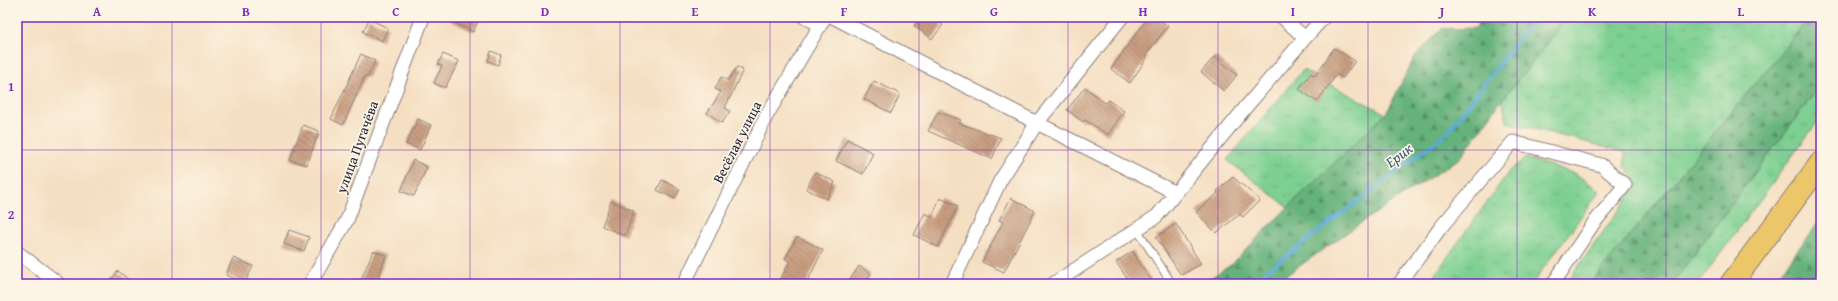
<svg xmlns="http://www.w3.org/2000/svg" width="1838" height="301" font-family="'Gentium Book Plus',serif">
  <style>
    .grass { fill: url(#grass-tufts); stroke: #507966 }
    .forest { fill: url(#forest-firs); stroke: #446a5b }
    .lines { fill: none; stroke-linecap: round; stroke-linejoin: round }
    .stream { stroke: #5aaad5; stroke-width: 4 }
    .building { fill: url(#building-back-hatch) }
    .service-casing { stroke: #8c807e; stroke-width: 9 }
    .minor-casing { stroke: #8c807e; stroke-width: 15 }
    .trunk-casing { stroke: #8c807e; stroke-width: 24 }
    .service { stroke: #fff; stroke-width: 7 }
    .minor { stroke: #fff; stroke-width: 13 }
    .trunk { stroke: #ecc669; stroke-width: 22 }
    .grid { fill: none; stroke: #7b2cbf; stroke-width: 1; stroke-opacity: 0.55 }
    .labels { text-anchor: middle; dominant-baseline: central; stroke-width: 3.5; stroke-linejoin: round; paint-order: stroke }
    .street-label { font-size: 14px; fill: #22223b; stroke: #fcf5e5 }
    .water-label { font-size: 15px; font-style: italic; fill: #385879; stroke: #fcf5e5 }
    .neatline { fill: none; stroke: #7b2cbf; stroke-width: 1.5 }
    .grid-label { font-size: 13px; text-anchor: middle; font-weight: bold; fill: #7b2cbf }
  </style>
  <defs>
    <pattern id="grass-tufts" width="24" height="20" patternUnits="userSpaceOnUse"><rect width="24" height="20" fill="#7dd091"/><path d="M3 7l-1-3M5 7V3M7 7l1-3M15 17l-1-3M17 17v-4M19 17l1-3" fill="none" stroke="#6cb27e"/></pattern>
    <pattern id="forest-firs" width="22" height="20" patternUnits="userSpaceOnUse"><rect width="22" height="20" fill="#66b27b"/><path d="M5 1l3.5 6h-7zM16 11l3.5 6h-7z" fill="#549066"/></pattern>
    <pattern id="building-back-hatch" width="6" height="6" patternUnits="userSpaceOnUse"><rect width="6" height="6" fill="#c99e80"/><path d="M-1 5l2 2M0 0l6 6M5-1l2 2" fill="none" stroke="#a3806a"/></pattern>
  </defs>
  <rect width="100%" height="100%" fill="#fcf5e5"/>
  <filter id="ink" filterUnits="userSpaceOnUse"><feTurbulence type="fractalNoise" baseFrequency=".025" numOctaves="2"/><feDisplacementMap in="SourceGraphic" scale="8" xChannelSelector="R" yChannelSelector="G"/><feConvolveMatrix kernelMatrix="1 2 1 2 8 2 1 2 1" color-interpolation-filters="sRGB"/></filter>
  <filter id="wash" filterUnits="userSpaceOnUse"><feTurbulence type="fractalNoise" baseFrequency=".012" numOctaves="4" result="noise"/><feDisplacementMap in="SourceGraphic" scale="16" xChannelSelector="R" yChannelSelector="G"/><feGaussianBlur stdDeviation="0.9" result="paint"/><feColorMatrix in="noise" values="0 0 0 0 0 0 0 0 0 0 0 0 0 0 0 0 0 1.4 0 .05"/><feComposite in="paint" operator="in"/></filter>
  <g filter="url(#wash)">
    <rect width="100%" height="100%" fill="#f5dfc2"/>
    <path class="grass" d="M1566 17H1810L1590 284H1566L1638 183 1625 167V152L1507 122 1502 100 1552 38Z
      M1303 70 1386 114 1288 207 1227 160Z
      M1821 84V117L1698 284H1672Z
      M1526 158 1576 174 1600 191 1532 284H1428L1510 170Z"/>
    <path class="forest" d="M1480 17H1566L1552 38 1502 100 1460 158 1365 220 1274 284H1201L1231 265 1288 207 1386 114 1414 58 1441 29 1476 28Z
      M1810 17H1821V84L1672 284H1590Z
      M1821 219V284H1772Z"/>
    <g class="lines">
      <path class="stream" d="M1250 284 1447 133 1535 17"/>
    </g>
    <g id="blocks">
      <path class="building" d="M443 17H480L473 32Z
        M921 17H933L943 25 932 39 914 26Z
        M1148 17H1157L1168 26 1145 56 1147 58 1130 83 1111 69Z
        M369 19 388 28 382 41 363 32Z
        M1334 48 1355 61 1343 78 1337 74 1317 102 1299 89 1311 73 1315 76Z
        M491 51 501 55 498 65 488 61Z
        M361 54 375 61 368 77 365 76 343 125 331 119Z
        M443 54 459 61 445 88 434 83 442 66 438 64Z
        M1215 56 1237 75 1224 91 1201 72Z
        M737 67 743 70 725 108 730 111 722 123 707 113 721 92 715 89 721 77 728 80Z
        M874 81 900 94 891 113 864 99Z
        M1085 87 1105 103 1108 100 1124 111 1108 135 1085 120 1083 122 1067 110Z
        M938 112 961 120 959 123 1001 138 992 159 928 131Z
        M418 119 431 125 420 150 406 144Z
        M303 125 319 131 307 165 290 160Z
        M847 139 873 153 863 174 836 161Z
        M413 160 427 167 414 196 401 191Z
        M815 172 835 182 827 199 806 189Z
        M1233 177 1260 200 1243 217 1240 214 1216 233 1196 212 1218 193 1217 191Z
        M662 180 680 189 675 199 657 190Z
        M940 198 958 206 938 247 914 235 925 213 932 217Z
        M1011 198 1035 211 1004 272 982 262 1003 222 999 220Z
        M611 201 634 211 625 236 602 226Z
        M1176 224 1201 264 1181 275 1156 237Z
        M289 230 309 237 304 251 284 244Z
        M797 237 823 250 806 284H778L790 261 785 259Z
        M373 251 386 255 376 284H359Z
        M1133 251 1141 265 1154 284H1131L1116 262Z
        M233 258 253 266 245 283 226 275Z
        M859 266 871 274 864 284H847Z
        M118 271 134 284H108Z"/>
    </g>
  </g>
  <g filter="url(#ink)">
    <use href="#blocks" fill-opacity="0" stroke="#8c807e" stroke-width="1"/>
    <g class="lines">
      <g class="service-casing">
        <path id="service" d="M1136 228 1169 279"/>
      </g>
      <g class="minor-casing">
        <path id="minor" d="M804 17 820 24
          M833 17 1037 123 1176 193
          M1305 38 1324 17
          M17 252 59 284
          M310 284 347 220 423 17
          M684 284 767 115 825 17
          M952 284 1000 181 1037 123 1122 17
          M1053 284 1157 216 1245 108 1305 38 1282 17
          M1399 284 1441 227 1513 142 1601 165 1625 185 1593 224 1553 284"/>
      </g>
      <g class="trunk-casing">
        <path id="trunk" d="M1731 284 1821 163"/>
      </g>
      <use href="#service" class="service"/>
      <use href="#minor" class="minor"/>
      <use href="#trunk" class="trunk"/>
    </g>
  </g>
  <path class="grid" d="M172 17V284M321 17V284M470 17V284M620 17V284M770 17V284M919 17V284M1068 17V284M1218 17V284M1368 17V284M1517 17V284M1666 17V284M17 150H1821"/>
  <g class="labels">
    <g class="street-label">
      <text transform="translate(737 142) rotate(-63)">Весёлая улица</text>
      <text transform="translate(357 147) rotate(-70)">улица Пугачёва</text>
    </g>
    <g class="water-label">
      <text transform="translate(1399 155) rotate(-37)">Ерик</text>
    </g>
  </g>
  <rect width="1838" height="301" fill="none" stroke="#fcf5e5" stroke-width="44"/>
  <rect x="22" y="22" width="1794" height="257" class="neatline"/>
  <g class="grid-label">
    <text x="97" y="16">A</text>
    <text x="246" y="16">B</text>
    <text x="396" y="16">C</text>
    <text x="545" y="16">D</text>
    <text x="695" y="16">E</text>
    <text x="844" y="16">F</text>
    <text x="994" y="16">G</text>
    <text x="1143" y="16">H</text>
    <text x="1293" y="16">I</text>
    <text x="1442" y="16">J</text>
    <text x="1592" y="16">K</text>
    <text x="1741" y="16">L</text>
    <text x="11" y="91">1</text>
    <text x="11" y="219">2</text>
  </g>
</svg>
